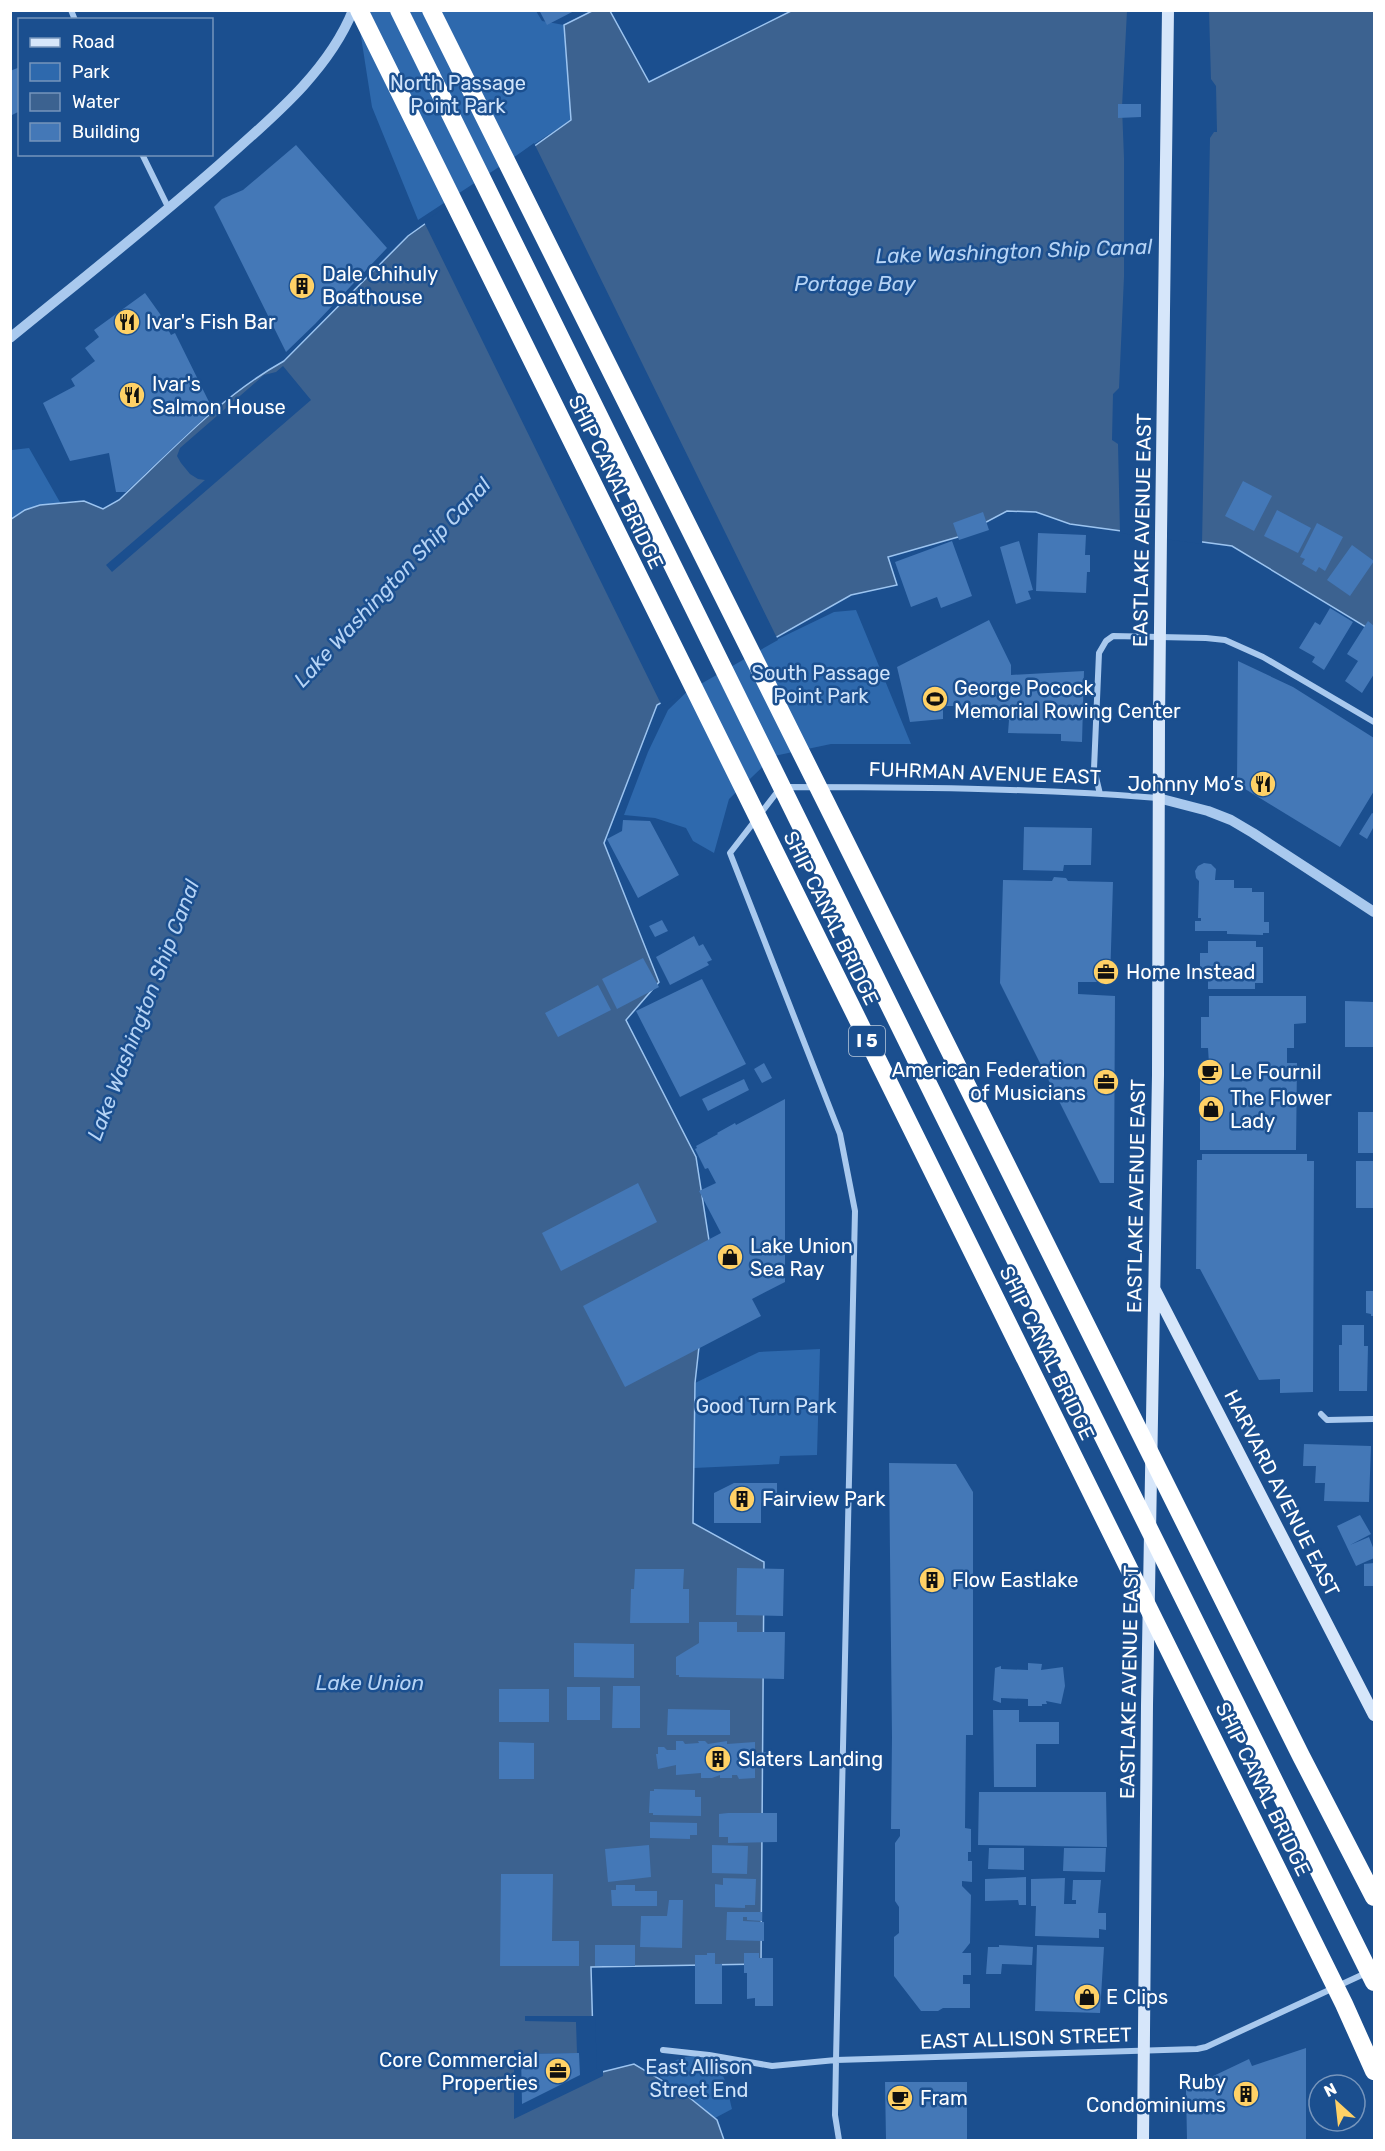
<svg xmlns="http://www.w3.org/2000/svg" width="1385" height="2151" font-family="Rubik,sans-serif">
  <style>
    .green { fill: #2e69ad }
    .water { fill: #3c6290; stroke: #9cc4f0; stroke-width: 1.5 }
    .pier { fill: #1b4f8f }
    .building { fill: #4478b7 }
    .lines { fill: none; stroke-linecap: round; stroke-linejoin: round }
    .minor { stroke: #a9c9ee; stroke-width: 6 }
    .tertiary { stroke: #a9c9ee; stroke-width: 10 }
    .secondary { stroke: #d6e6fa; stroke-width: 12 }
    .motorway { stroke: #fff; stroke-width: 18 }
    .secondary-bridge { stroke: #d6e6fa; stroke-width: 12 }
    .motorway-bridge { stroke: #fff; stroke-width: 18 }
    .labels { text-anchor: middle; dominant-baseline: central; stroke-width: 5; stroke-linejoin: round; paint-order: stroke }
    .shield { fill: #1b4f8f; stroke: #bbcadd; stroke-width: 1.5 }
    .shield-label { font-size: 18px; font-weight: bold; fill: #fff }
    .park-label { font-size: 20px; fill: #cfe3fa; stroke: #1b4f8f }
    .poi-label { font-size: 20px; fill: #fff; stroke: #1b4f8f; text-anchor: start }
    .street-label { font-size: 20px; fill: #fff; stroke: #1b4f8f }
    .water-label { font-size: 21px; font-style: italic; fill: #b5d3f5; stroke: #1b4f8f }
  </style>
  <rect width="100%" height="100%" fill="#1b4f8f"/>
  <path class="green" d="M357 11H536L542 21 564 25 571 120 418 220 372 107Z
    M10 448 12 450 29 448 61 504C40 505 27 508 11 520Z
    M856 610 911 744H831L774 756 729 799 714 853 693 841 686 828 655 818 624 815 648 752 668 710 696 683 741 657 834 612Z
    M820 1349 817 1455 780 1456 779 1464 694 1468 695 1383 759 1352Z
    M696 2056C726 2063 726 2084 732 2109L715 2118 686 2094 660 2077C668 2062 679 2056 696 2056Z"/>
  <path class="water" d="M592 11H610L649 82 791 11H1374V632L1232 546 1070 524 1036 512 1007 511 958 537 888 557 897 585 851 595 657 705 604 843 659 982 626 1020 696 1157 710 1247 695 1383 693 1523 764 1562 761 1964 591 1967 594 2074 634 2064 685 2094 717 2120 724 2140H11L10 520 25 510 40 505 84 501 103 509 119 500C171 451 221 396 284 361L408 236 571 120 564 25Z"/>
  <path class="pier" d="M1127 11H1209L1211 79 1216 86 1217 132H1214L1210 138 1202 544 1120 533 1118 444 1112 440 1113 394 1119 388 1124 277V158L1122 107Z
    M534 143 778 640 662 706 424 222Z
    M283 366 311 400 112 572 106 565 205 480 198 479 190 474 181 463 177 456 180 448 264 375 276 372Z
    M525 2016H595L597 2070 603 2069V2076L514 2119V2050H522V2054L577 2053 576 2022 525 2021Z"/>
  <path class="building" d="M539 10H576L547 25Z
    M20 67V111L10 116V71Z
    M1118 104H1141V117L1118 118Z
    M296 145 387 248 315 324 286 352 214 207 222 199 243 190Z
    M145 293 160 314 171 335 175 333 213 410 126 492H116L109 453 70 461 43 403 75 386 71 379 95 361 85 348 99 337 94 330Z
    M1243 481 1272 496 1254 531 1225 516Z
    M1277 510 1311 528 1298 553 1264 536Z
    M983 512 989 530 959 540 953 523Z
    M1317 523 1343 537 1325 571 1319 567 1316 572 1302 564 1305 559 1300 557Z
    M1038 533 1086 535 1085 555H1090V572H1087L1086 593 1036 591Z
    M952 541 972 596 941 608 937 597 911 607 895 562Z
    M1019 541 1033 590 1028 591 1031 599 1016 604 1000 547Z
    M1352 545 1374 561 1350 596 1327 580Z
    M1330 608 1353 622 1324 670 1312 662 1315 657 1299 648 1315 622 1320 625Z
    M989 620 1011 665V675L1084 671 1082 742 1061 741V734L1008 733 1009 720H989L988 706H943V719L910 722 897 667Z
    M1368 621 1374 626V674L1362 693 1345 681 1358 661 1347 654Z
    M1238 661 1293 687 1374 738V791L1340 847 1237 784Z
    M1372 813 1374 814V829L1373 828 1367 839 1359 834Z
    M623 820 650 821 679 875 638 898 607 839 622 831Z
    M1024 827 1092 828 1091 865H1064L1063 871 1023 870Z
    M1204 863 1211 864 1216 869 1215 880H1234V888H1252V892H1264V922H1269V933H1263V935L1227 934V931H1195V921H1201V918H1198L1199 881 1196 878 1195 871 1198 866Z
    M1054 877 1066 878 1068 881 1113 882 1110 982H1078V994L1115 996 1114 1183H1100L1000 983 1003 880 1052 881Z
    M662 920 668 931 655 937 649 926Z
    M694 936 699 946 703 944 712 960 707 962 709 965 670 985 656 957Z
    M1208 941H1256V947H1263V983H1255V989H1208V976H1200V953H1208Z
    M643 958 659 987 617 1009 602 979Z
    M702 979 746 1064 680 1097 636 1011Z
    M598 985 611 1010 558 1037 545 1013Z
    M1209 996H1306V1023L1294 1024V1048H1287V1063H1297L1296 1150H1200V1064H1209L1208 1048H1201V1017H1209Z
    M1345 1001 1374 1002V1047H1345Z
    M764 1063 772 1078 762 1083 754 1069Z
    M744 1079 749 1090 708 1111 702 1099Z
    M785 1099V1282L752 1299 761 1316 625 1387 583 1306 721 1233 699 1191 716 1183 708 1168 705 1169 695 1149 697 1148 696 1146 718 1134 717 1133 735 1123 736 1125Z
    M1358 1112H1374V1153H1358Z
    M1202 1154H1307V1161H1314L1313 1392 1280 1393V1379L1259 1380 1200 1269H1196L1197 1160H1202Z
    M1356 1161H1374V1208H1356Z
    M638 1183 657 1222 561 1271 542 1233Z
    M1366 1291H1374V1316H1371V1314L1366 1313Z
    M1342 1325H1364V1346H1368L1367 1391H1339V1345H1342Z
    M1304 1444 1371 1446 1369 1502 1324 1501 1325 1483H1315L1316 1466H1303Z
    M889 1463 956 1464 973 1492V1735H966L965 1828 971 1829V1852H968V1861H972V1882L962 1881V1886L971 1895 970 1943 962 1953H971V1975H963V1984H970V2008H943L938 2011H921L894 1976V1937L899 1933V1907L895 1901V1843L900 1836V1829H891L892 1737Z
    M734 1483H777V1495L761 1503V1523H714V1493Z
    M1360 1515 1371 1534 1350 1545 1369 1537 1374 1550V1558L1356 1566 1337 1526Z
    M1374 1563V1586H1364V1564Z
    M737 1568 784 1569 783 1616 736 1615Z
    M635 1569H684L683 1589H689V1623H630L631 1589H634Z
    M699 1622H737V1632H785L784 1679 679 1677V1675H676V1657L699 1643Z
    M574 1643 634 1644V1678L574 1677Z
    M1028 1663 1042 1664 1041 1670 1063 1667 1065 1686 1061 1704 1046 1701 1047 1704H1042V1706H1028V1699L1001 1698V1703L993 1700 995 1668 1001 1666V1669L1028 1670Z
    M613 1686H640V1728H612Z
    M567 1687H600V1720H567Z
    M499 1689H549V1722H499Z
    M668 1709 730 1710V1735H667Z
    M993 1710H1019V1722H1059V1744H1036V1787H994Z
    M676 1741H683L685 1744 699 1743 698 1741H705L708 1744 727 1741V1744L755 1742V1753L773 1752V1756H780V1763H773V1767H755V1778L739 1779 737 1775H732V1778H720V1775L712 1778H701V1773L676 1775V1765L658 1769 656 1754H658V1747H664L667 1750H676Z
    M499 1742 534 1743V1779H499Z
    M654 1789 695 1790V1797H701V1816L653 1815V1813H649L650 1791H654Z
    M979 1792H1106L1107 1847 978 1845Z
    M728 1813H777V1842L728 1843V1837H719V1814Z
    M650 1822 697 1823V1835H690V1839L650 1838Z
    M649 1845 651 1877 608 1882 605 1849Z
    M712 1845 748 1846 747 1874 712 1873Z
    M989 1848H1024V1870L988 1869Z
    M1064 1848H1106L1105 1872 1063 1871Z
    M501 1874H553L552 1941H579V1966H500Z
    M1026 1877V1905H1019L1018 1900 985 1901V1879Z
    M723 1878 756 1879 755 1905H745V1908L715 1907V1884L723 1885Z
    M1065 1878 1064 1904H1076V1900H1072L1073 1880H1101L1098 1913H1106V1930L1099 1929V1938L1035 1936 1036 1906H1031V1879Z
    M616 1885H635V1891H657V1906H612L611 1890H616Z
    M669 1900H683L682 1948 640 1947 641 1916H667Z
    M727 1912H762V1921L747 1920V1917H743V1921L764 1922V1941L726 1940Z
    M595 1945H635V1966H595Z
    M999 1945 1033 1947 1032 1965 1002 1964 1001 1974H986L988 1947H999Z
    M1037 1945 1104 1947 1100 2013 1035 2011Z
    M707 1953H715V1964H722V2004H695V1955H707Z
    M744 1953H759V1958H773V2006H755V1998L747 1999V1973H744Z
    M1306 2048V2140H1187L1186 2089 1249 2059 1252 2066Z
    M577 2053H579L580 2075 522 2104 521 2054Z
    M885 2082H967V2140H886Z"/>
  <g class="lines">
    <path class="minor" d="M71 10 75 20
      M142 154 169 209
      M1100 794 1094 769 1099 653 1106 641 1113 636 1206 638 1225 640 1263 657 1374 722
      M1321 1414 1327 1420 1374 1419
      M663 2050 709 2055 772 2066 836 2060 1197 2049 1206 2047 1366 1973
      M839 2140 835 2115 836 2060 855 1211 840 1134 730 853 781 787C907 787 1033 788 1158 798"/>
    <path class="tertiary" d="M10 338C81 280 152 224 220 164 269 120 328 73 353 10
      M1158 798 1208 811 1231 820 1253 833 1374 912"/>
    <path class="secondary" d="M1161 535 1168 10
      M1155 1290 1374 1715
      M1143 2140 1147 1705 1158 1075 1159 721"/>
    <path class="motorway" d="M399 10 431 75"/>
    <path class="secondary-bridge" d="M1159 721 1161 535"/>
    <path class="motorway-bridge" d="M359 10 1344 2004 1374 2071
      M431 10 1301 1756 1374 1897
      M431 75 939 1106 1374 1982"/>
  </g>
  <defs>
    <g id="building-disc" transform="scale(1.35)"><circle r="9.5" fill="#ffd166" stroke="#1b4f8f"/><path d="M-4-6H4V6H1V3H-1V6H-4ZM-2.5-4.3h1.7v1.8h-1.7ZM.8-4.3h1.7v1.8H.8ZM-2.5-1h1.7V.8h-1.7ZM.8-1h1.7V.8H.8Z" fill="#111"/></g>
    <g id="restaurant-disc" transform="scale(1.35)"><circle r="9.5" fill="#ffd166" stroke="#1b4f8f"/><path d="M-5-6h1v4h1v-4h1v4h1v-4h1v5L-1.5 .5V6h-2V.5L-5-1ZM5-6V6H3V1.5H1.5Q1.5-4 5-6Z" fill="#111"/></g>
    <g id="stadium-disc" transform="scale(1.35)"><circle r="9.5" fill="#ffd166" stroke="#1b4f8f"/><path d="M0-5a6.5 5 0 1 0 0 10a6.5 5 0 1 0 0-10ZM-3.5-1.8h7v3.6h-7Z" fill="#111"/></g>
    <g id="office-disc" transform="scale(1.35)"><circle r="9.5" fill="#ffd166" stroke="#1b4f8f"/><path d="M-6-3h4V-5.5h4V-3h4V5H-6ZM-1-4.5V-3h2v-1.5ZM-6 0V1H6V0Z" fill="#111"/></g>
    <g id="cafe-disc" transform="scale(1.35)"><circle r="9.5" fill="#ffd166" stroke="#1b4f8f"/><path d="M-5.5-4.5H6V0H3Q3 3.5 0 3.5H-2.5Q-5.5 3.5-5.5 0ZM3-3.2v2h1.7v-2ZM-6 4.5H4V6H-6Z" fill="#111"/></g>
    <g id="shop-disc" transform="scale(1.35)"><circle r="9.5" fill="#ffd166" stroke="#1b4f8f"/><path d="M-5-2.5h2.3a2.7 3.5 0 0 1 5.4 0H5L5.5 6h-11ZM-1.5-2.5h3a1.5 2.3 0 0 0-3 0Z" fill="#111"/></g>
  </defs>
  <g fill-rule="evenodd">
    <use href="#building-disc" x="302" y="286"/>
    <use href="#restaurant-disc" x="127" y="322"/>
    <use href="#restaurant-disc" x="132" y="395"/>
    <use href="#stadium-disc" x="935" y="699"/>
    <use href="#restaurant-disc" x="1263" y="784"/>
    <use href="#office-disc" x="1106" y="972"/>
    <use href="#cafe-disc" x="1210" y="1072"/>
    <use href="#office-disc" x="1106" y="1082"/>
    <use href="#shop-disc" x="1211" y="1109"/>
    <use href="#shop-disc" x="730" y="1257"/>
    <use href="#building-disc" x="742" y="1499"/>
    <use href="#building-disc" x="932" y="1580"/>
    <use href="#building-disc" x="718" y="1759"/>
    <use href="#shop-disc" x="1087" y="1997"/>
    <use href="#office-disc" x="558" y="2071"/>
    <use href="#building-disc" x="1246" y="2094"/>
    <use href="#cafe-disc" x="900" y="2098"/>
  </g>
  <g class="labels">
    <rect class="shield" x="849" y="1026" width="36" height="30" rx="4.5"/>
    <g class="shield-label">
      <text x="867" y="1041">I 5</text>
    </g>
    <g class="park-label">
      <text x="458" y="83">North Passage<tspan x="458" dy="23">Point Park</tspan></text>
      <text x="821" y="673">South Passage<tspan x="821" dy="23">Point Park</tspan></text>
      <text x="766" y="1406">Good Turn Park</text>
      <text x="699" y="2067">East Allison<tspan x="699" dy="23">Street End</tspan></text>
    </g>
    <g class="poi-label">
      <text x="322" y="274">Dale Chihuly<tspan x="322" dy="23">Boathouse</tspan></text>
      <text x="146" y="322">Ivar's Fish Bar</text>
      <text x="152" y="384">Ivar's<tspan x="152" dy="23">Salmon House</tspan></text>
      <text x="954" y="688">George Pocock<tspan x="954" dy="23">Memorial Rowing Center</tspan></text>
      <text x="1244" y="784" text-anchor="end">Johnny Mo’s</text>
      <text x="1126" y="972">Home Instead</text>
      <text x="1086" y="1070" text-anchor="end">American Federation<tspan x="1086" dy="23">of Musicians</tspan></text>
      <text x="1230" y="1072">Le Fournil</text>
      <text x="1230" y="1098">The Flower<tspan x="1230" dy="23">Lady</tspan></text>
      <text x="750" y="1246">Lake Union<tspan x="750" dy="23">Sea Ray</tspan></text>
      <text x="762" y="1499">Fairview Park</text>
      <text x="952" y="1580">Flow Eastlake</text>
      <text x="738" y="1759">Slaters Landing</text>
      <text x="1106" y="1997">E Clips</text>
      <text x="538" y="2060" text-anchor="end">Core Commercial<tspan x="538" dy="23">Properties</tspan></text>
      <text x="1226" y="2082" text-anchor="end">Ruby<tspan x="1226" dy="23">Condominiums</tspan></text>
      <text x="920" y="2098">Fram</text>
    </g>
    <g class="street-label">
      <text transform="translate(616 482) rotate(64)">SHIP CANAL BRIDGE</text>
      <text transform="translate(1142 530) rotate(-89)">EASTLAKE AVENUE EAST</text>
      <text transform="translate(985 773) rotate(2)">FUHRMAN AVENUE EAST</text>
      <text transform="translate(831 918) rotate(64)">SHIP CANAL BRIDGE</text>
      <text transform="translate(1136 1196) rotate(-89)">EASTLAKE AVENUE EAST</text>
      <text transform="translate(1047 1353) rotate(64)">SHIP CANAL BRIDGE</text>
      <text transform="translate(1282 1493) rotate(63)">HARVARD AVENUE EAST</text>
      <text transform="translate(1129 1682) rotate(-89)">EASTLAKE AVENUE EAST</text>
      <text transform="translate(1263 1789) rotate(64)">SHIP CANAL BRIDGE</text>
      <text transform="translate(1026 2038) rotate(-2)">EAST ALLISON STREET</text>
    </g>
    <g class="water-label">
      <text transform="translate(1014 251) rotate(-2)">Lake Washington Ship Canal</text>
      <text x="855" y="283">Portage Bay</text>
      <text transform="translate(392 582) rotate(-47)">Lake Washington Ship Canal</text>
      <text transform="translate(143 1010) rotate(-69)">Lake Washington Ship Canal</text>
      <text x="370" y="1682">Lake Union</text>
    </g>
  </g>
  <rect width="1385" height="2151" fill="none" stroke="#ffffff" stroke-width="24"/>
  <rect x="18" y="18" width="195" height="138" fill="#1b4f8f" stroke="#7695bc" stroke-width="1.5"/>
  <rect x="30" y="38" width="30" height="9" fill="#d6e6fa" stroke="#7695bc" stroke-width="1.5"/>
  <text x="72" y="48" font-size="18" fill="#ffffff">Road</text>
  <rect x="30" y="63" width="30" height="18" fill="#2e69ad" stroke="#7695bc" stroke-width="1.5"/>
  <text x="72" y="78" font-size="18" fill="#ffffff">Park</text>
  <rect x="30" y="93" width="30" height="18" fill="#3c6290" stroke="#7695bc" stroke-width="1.5"/>
  <text x="72" y="108" font-size="18" fill="#ffffff">Water</text>
  <rect x="30" y="123" width="30" height="18" fill="#4478b7" stroke="#7695bc" stroke-width="1.5"/>
  <text x="72" y="138" font-size="18" fill="#ffffff">Building</text>
  <g transform="translate(1337 2103) rotate(333)"><circle r="28" fill="#1b4f8f" stroke="#7695bc" stroke-width="1.5"/>
  <path d="M0-4.5L10 22L0 15L-10 22Z" fill="#ffd166"/>
  <text y="-9" font-size="16" font-weight="bold" text-anchor="middle" fill="#ffffff">N</text>
  </g>
</svg>
